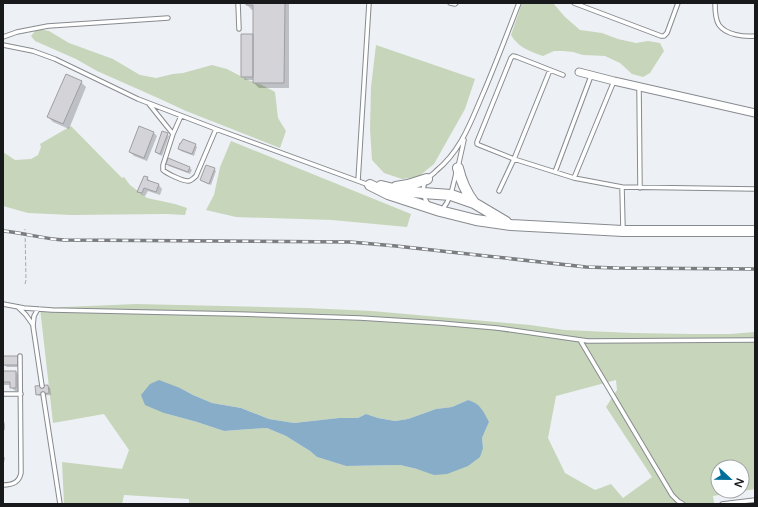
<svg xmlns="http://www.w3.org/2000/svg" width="758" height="507" font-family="'Varela Round',sans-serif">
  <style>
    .green { fill: #c7d5ba; fill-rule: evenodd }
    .water { fill: #88adc9 }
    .shadow { fill: #0003 }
    .building { fill: #d3d3d8; stroke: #9e9ea3 }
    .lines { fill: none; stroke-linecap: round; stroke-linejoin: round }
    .lane-casing { stroke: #878b8f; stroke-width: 5.5 }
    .street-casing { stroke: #878b8f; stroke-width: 9 }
    .secondary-casing { stroke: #878b8f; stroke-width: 12 }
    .path { stroke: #a7aaad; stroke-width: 1; stroke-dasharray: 4 2; stroke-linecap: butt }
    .lane { stroke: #fff; stroke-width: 3.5 }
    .street { stroke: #fff; stroke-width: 7 }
    .secondary { stroke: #fff; stroke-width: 10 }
    .rail-casing { stroke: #7b7d80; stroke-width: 3.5 }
    .rail { stroke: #fdfeff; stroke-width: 2; stroke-dasharray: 6; stroke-linecap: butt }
  </style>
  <rect width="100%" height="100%" fill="#edf1f5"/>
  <path class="green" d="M522 3H553L565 17 580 30 602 33 618 39 636 43 648 41 660 43 664 51 650 73 643 77 632 74 620 63 605 56 583 55 573 52 563 51H554L543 56C529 51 519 48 511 35Z
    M37 29 49 31 69 43 113 59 140 75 156 78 173 74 183 73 212 65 227 69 248 80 262 85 275 92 278 118 286 131 280 148 186 111 158 98 97 71 76 59 35 41 31 36Z
    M376 45 475 79 465 109 434 164 418 177 402 179 384 173 372 160 370 129 371 87Z
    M71 126 122 178 124 177 130 185 147 198 175 204 187 208 185 215 166 214 72 215 28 213 3 206V152L15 160 31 159 38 155 41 147 40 144Z
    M231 141 411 214 407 227 332 220 236 217 206 210 214 195 220 167Z
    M136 304 307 308 372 311 530 325 565 330 633 333 691 334H730L755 332V489L713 496 714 503 717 504H189V499L124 495 122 504H64L62 462 122 469 129 450 104 414 53 423 40 308ZM616 380 617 390 606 407 652 477 623 498 611 484 595 490 565 473 548 438 556 396ZM180 388 193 395 212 403 241 408 269 419 294 423 339 418H358L366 414 378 418 395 421 408 419 436 409 452 407 468 400 489 422 482 438 483 448 417 469 400 465 346 466 317 457 310 451 286 436 267 428 250 429 224 431 197 422 164 413ZM718 467H742V491H718Z"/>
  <path class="water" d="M159 380 180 388 193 395 212 403 241 408 269 419 294 423 339 418H358L366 414 378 418 395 421 408 419 436 409 452 407 468 400C481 404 483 411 489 422L482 438 483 448 480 457 468 466 447 474 434 475 417 469 400 465 346 466 317 457 310 451 286 436 267 428 250 429 224 431 197 422 164 413 145 405 141 395 150 384Z"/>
  <path class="shadow" d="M247 3H289V88H259L254 83V80H245L242 76 254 35V10H252L247 5Z
    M81 82 86 87 69 129 53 122 48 117Z
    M153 132 157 136 147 161 134 156 130 152Z
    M167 134 169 136 162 156 158 154 156 152Z
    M195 145 197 147 194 156 181 151 179 148Z
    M167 164 189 167 192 170 190 174 169 166Z
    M214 169 216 171 211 185 204 182 201 180Z
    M147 178 151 182 159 185 162 189 160 195 148 191 145 196 142 195 139 192Z
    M17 357 20 359 19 367H7L4 365Z
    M3 372H16L20 376V391H15L11 387V385H3Z
    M48 386 50 388 51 395 39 396 37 394Z
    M3 419 5 424V429L3 432Z
    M3 455 5 458 4 463 3 465Z"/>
  <path class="building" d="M246 3H285L284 83H253V5H246Z
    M241 34H253V77H241Z
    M66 74 82 81 63 124 47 117Z
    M139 126 154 132 144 158 129 152Z
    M162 131 168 133 160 154 155 152Z
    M183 139 196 144 192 154 178 149 180 143H181Z
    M168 158 190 167 188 172 166 164Z
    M206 165 215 168 209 184 200 180Z
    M144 176 148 177 147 180 159 184 156 192 144 188 142 193 137 192Z
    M3 356H18V365H3Z
    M3 371H16V388H10V382H3Z
    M48 385 49 393 36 395 35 386Z"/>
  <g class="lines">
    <g class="lane-casing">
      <path id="lane" d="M238 3 239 29
        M450 3 455 4 456 3
        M574 3 661 36H664L667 33 678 3
        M715 3C715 10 715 19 719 25 726 35 744 37 755 36
        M3 37 17 32 48 26 168 18
        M3 45 33 51 55 59 138 99 216 129 369 185
        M563 75 517 57 513 56 511 58 477 142V144L479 145 514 159 574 178 622 187
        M639 86 640 188
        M149 104 173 134
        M181 116 173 134 163 165V170C166 173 182 181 188 181 191 181 194 178 196 176L216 129
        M458 167 464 140
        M555 172 591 76
        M574 178 614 81
        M358 181 369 3
        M499 191 514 159 550 70
        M428 204C423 197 421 187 427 179 429 176 434 174 436 171 460 152 470 124 482 96 495 66 507 34 519 3
        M442 210C451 199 453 186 456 173
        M623 229 622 187 755 189
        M3 304 24 308 52 310 237 314 360 318 440 323 497 328 588 341 755 340
        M18 307 26 315 33 325
        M38 309 34 316 33 326 42 386
        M580 340 672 495 678 501 683 504
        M3 394H21
        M43 394 60 504
        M3 485C12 485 19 483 21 473L20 356
        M722 504 755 500"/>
    </g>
    <g class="street-casing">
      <path id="street" d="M579 72 614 81 755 113"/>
    </g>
    <g class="secondary-casing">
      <path id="secondary" d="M458 168C461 181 466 192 474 203
        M370 185 388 194 440 211 476 220 511 225 623 231H755
        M381 186 398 190 423 193 451 195 474 203 506 222
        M396 187 408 185 427 179"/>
    </g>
    <path class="path" d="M25 284 26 280 25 229"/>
    <use href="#lane" class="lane"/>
    <use href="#street" class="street"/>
    <use href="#secondary" class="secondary"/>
    <g class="rail-casing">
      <path id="rail" d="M3 231C24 233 44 239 64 240L350 242 396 246 586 267 617 268 755 269"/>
    </g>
    <use href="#rail" class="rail"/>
  </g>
  <rect width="758" height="507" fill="none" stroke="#18191b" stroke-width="8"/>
  <g transform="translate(730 479) rotate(112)"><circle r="19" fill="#fdfeff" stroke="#a1a2a4"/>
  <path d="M0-3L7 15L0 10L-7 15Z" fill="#006e9a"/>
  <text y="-6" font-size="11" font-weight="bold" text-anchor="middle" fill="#18191b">N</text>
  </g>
</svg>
